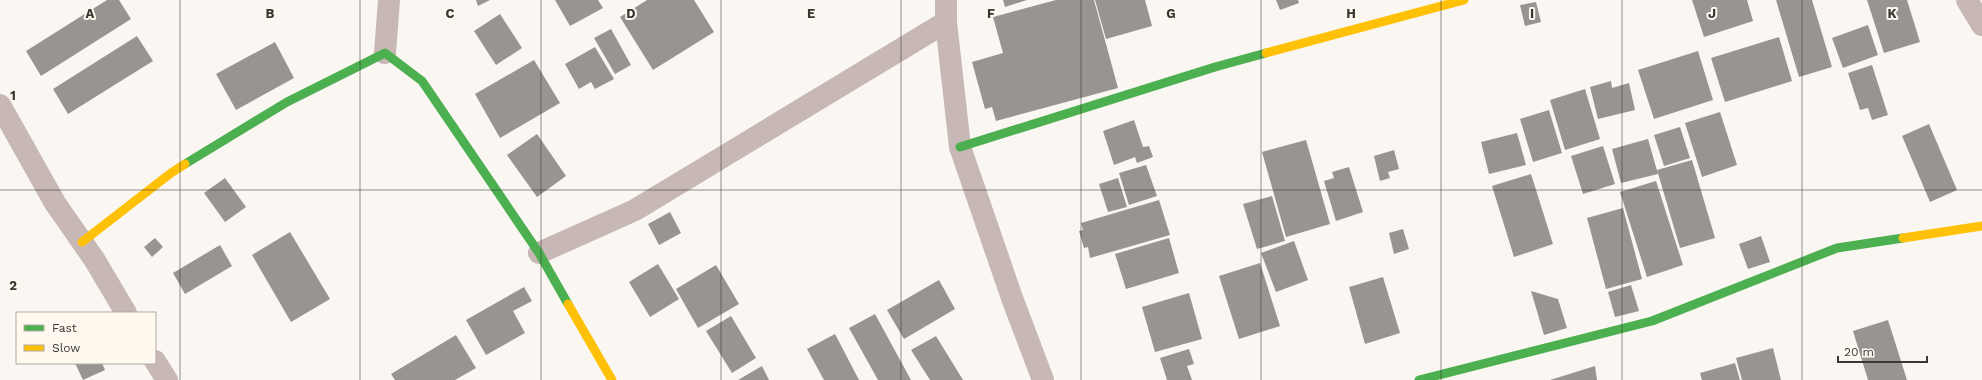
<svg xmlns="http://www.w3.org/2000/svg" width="1982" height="380" font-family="'Work Sans',sans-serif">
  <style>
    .building { fill: #979492 }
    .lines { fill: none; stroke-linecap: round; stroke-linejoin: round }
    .street { stroke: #c7b7b5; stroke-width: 22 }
    .fast { stroke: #4caf50; stroke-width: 9 }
    .slow { stroke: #ffc107; stroke-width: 9 }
    .grid { fill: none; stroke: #393633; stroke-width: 1; stroke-opacity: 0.55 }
    .grid-label { font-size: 13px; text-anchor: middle; font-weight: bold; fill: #393633; stroke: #fef8ef; stroke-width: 4; stroke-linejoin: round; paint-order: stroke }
  </style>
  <rect width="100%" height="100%" fill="#faf7f2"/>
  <path class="building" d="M107 0H119L131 19 41 76 26 51Z
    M476 0H490L478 6Z
    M555 0H598L603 8 570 26Z
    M647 0H694L714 32 653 70 620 17Z
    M1003 0H1027L1005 7Z
    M1056 0H1094L1118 88 996 121 992 107 985 109 972 62 1003 53 993 17Z
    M1095 0H1145L1152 26 1106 39Z
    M1276 0H1298L1299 3 1280 10Z
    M1692 0H1747L1753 21 1704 37Z
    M1776 0H1812L1832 67 1799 77Z
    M1867 0H1907L1920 42 1884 53Z
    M1536 2 1541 22 1525 26 1520 5Z
    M500 14 522 48 496 65 474 31Z
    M1868 25 1878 55 1843 68 1832 38Z
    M611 29 631 65 615 74 594 38Z
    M137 36 153 61 68 114 53 89Z
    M1779 37 1792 81 1725 102 1711 58Z
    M275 42 294 78 236 110 216 74Z
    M595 47 614 79 595 89 591 82 579 89 565 64Z
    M1698 51 1713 100 1654 119 1638 70Z
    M534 60 560 103 500 138 475 94Z
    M1872 65 1888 115 1872 120 1868 108 1860 110 1848 73Z
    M1611 81 1612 88 1629 83 1635 110 1598 119 1590 87Z
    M1585 89 1600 139 1565 150 1550 100Z
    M1549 110 1562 153 1533 162 1520 119Z
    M1720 112 1737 165 1702 177 1685 123Z
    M1134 120 1143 147 1149 146 1153 157 1137 163 1135 157 1114 165 1103 131Z
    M1929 124 1957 190 1930 202 1902 136Z
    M1680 127 1690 158 1664 166 1654 135Z
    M1517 133 1526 165 1489 174 1481 142Z
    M537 134 566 176 537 197 507 155Z
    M1648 139 1658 174 1621 183 1612 149Z
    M1306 140 1330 224 1286 237 1262 152Z
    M1603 146 1615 184 1583 194 1571 156Z
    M1394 150 1399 169 1388 172 1390 178 1380 181 1374 156Z
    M1692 160 1715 238 1680 248 1657 170Z
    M1146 165 1157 196 1129 205 1119 173Z
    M1349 167 1363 212 1336 221 1324 181 1334 178 1332 172Z
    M1531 174 1553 244 1514 257 1492 186Z
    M225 178 246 207 225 222 204 193Z
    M1118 178 1127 207 1108 212 1099 184Z
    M1656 181 1683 265 1647 277 1620 192Z
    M1272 196 1285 241 1257 249 1243 204Z
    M1159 200 1170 235 1090 258 1088 247 1084 248 1079 231 1083 230 1081 223Z
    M1623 208 1642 279 1606 289 1587 218Z
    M670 212 681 233 659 245 648 224Z
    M1403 229 1409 249 1394 254 1389 233Z
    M290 232 330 299 291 322 252 255Z
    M1761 236 1770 262 1748 269 1739 244Z
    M155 238 163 247 152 257 144 247Z
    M1169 238 1179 273 1126 289 1115 254Z
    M1294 241 1308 280 1276 292 1261 253Z
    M220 245 232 266 185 294 173 273Z
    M1260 263 1280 326 1239 339 1219 276Z
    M658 264 679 299 650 317 629 282Z
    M716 265 739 304 698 328 676 289Z
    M1383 277 1400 333 1365 344 1349 287Z
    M939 280 955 309 904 339 887 310Z
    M1631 285 1639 311 1615 317 1608 292Z
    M524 287 532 301 513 311 525 333 486 355 466 320Z
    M1531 291 1558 299 1567 328 1544 335Z
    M1189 293 1202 339 1155 352 1142 307Z
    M875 314 911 380H878L849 328Z
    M731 316 756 358 732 373 706 331Z
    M1888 320 1907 380H1868L1853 331Z
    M835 334 859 380H824L807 349Z
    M456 335 476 368 455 380H395L391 374Z
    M936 336 963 380H930L911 350Z
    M1773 348 1781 380H1742L1736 358Z
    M1189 349 1194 364 1187 366 1192 380H1167L1160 358Z
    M75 363H102L105 370 83 380Z
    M1735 363 1740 380H1702L1700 373Z
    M762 366 769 380H738Z
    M1595 366 1597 380H1550Z"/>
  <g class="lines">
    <path class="street" d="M946 0V22L960 147 1012 298 1043 380
      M1967 0 1982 25
      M385 53 389 0
      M0 105 55 203 94 259 126 313
      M539 253 635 210 946 22
      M155 361 167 380"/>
    <path class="fast" d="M960 147 1215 67 1266 53
      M185 164 287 102 385 53 422 81 539 253 568 304
      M1419 380 1652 321 1837 248 1903 238"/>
    <path class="slow" d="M1266 53 1464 0
      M1903 238 1982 226
      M82 242 171 173 185 164
      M568 304 612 380"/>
  </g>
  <path class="grid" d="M180 0V380M360 0V380M541 0V380M721 0V380M901 0V380M1081 0V380M1261 0V380M1441 0V380M1622 0V380M1802 0V380M0 190H1982"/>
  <g class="grid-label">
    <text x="90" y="18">A</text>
    <text x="270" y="18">B</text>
    <text x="450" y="18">C</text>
    <text x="631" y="18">D</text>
    <text x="811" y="18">E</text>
    <text x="991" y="18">F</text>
    <text x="1171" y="18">G</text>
    <text x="1351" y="18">H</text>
    <text x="1532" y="18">I</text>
    <text x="1712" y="18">J</text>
    <text x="1892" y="18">K</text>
    <text x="13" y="100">1</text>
    <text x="13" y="290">2</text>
  </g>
  <rect x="16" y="312" width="140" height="52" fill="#fef8ef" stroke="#afaaa4"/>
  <rect x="24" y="325" width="20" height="6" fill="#4caf50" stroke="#afaaa4"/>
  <text x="52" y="332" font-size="12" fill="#393633">Fast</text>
  <rect x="24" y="345" width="20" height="6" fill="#ffc107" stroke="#afaaa4"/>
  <text x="52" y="352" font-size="12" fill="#393633">Slow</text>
  <path d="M1838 356v6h89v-6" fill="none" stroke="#393633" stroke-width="2"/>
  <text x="1844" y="356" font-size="12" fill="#393633" stroke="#fef8ef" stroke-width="3" paint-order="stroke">20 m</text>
</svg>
